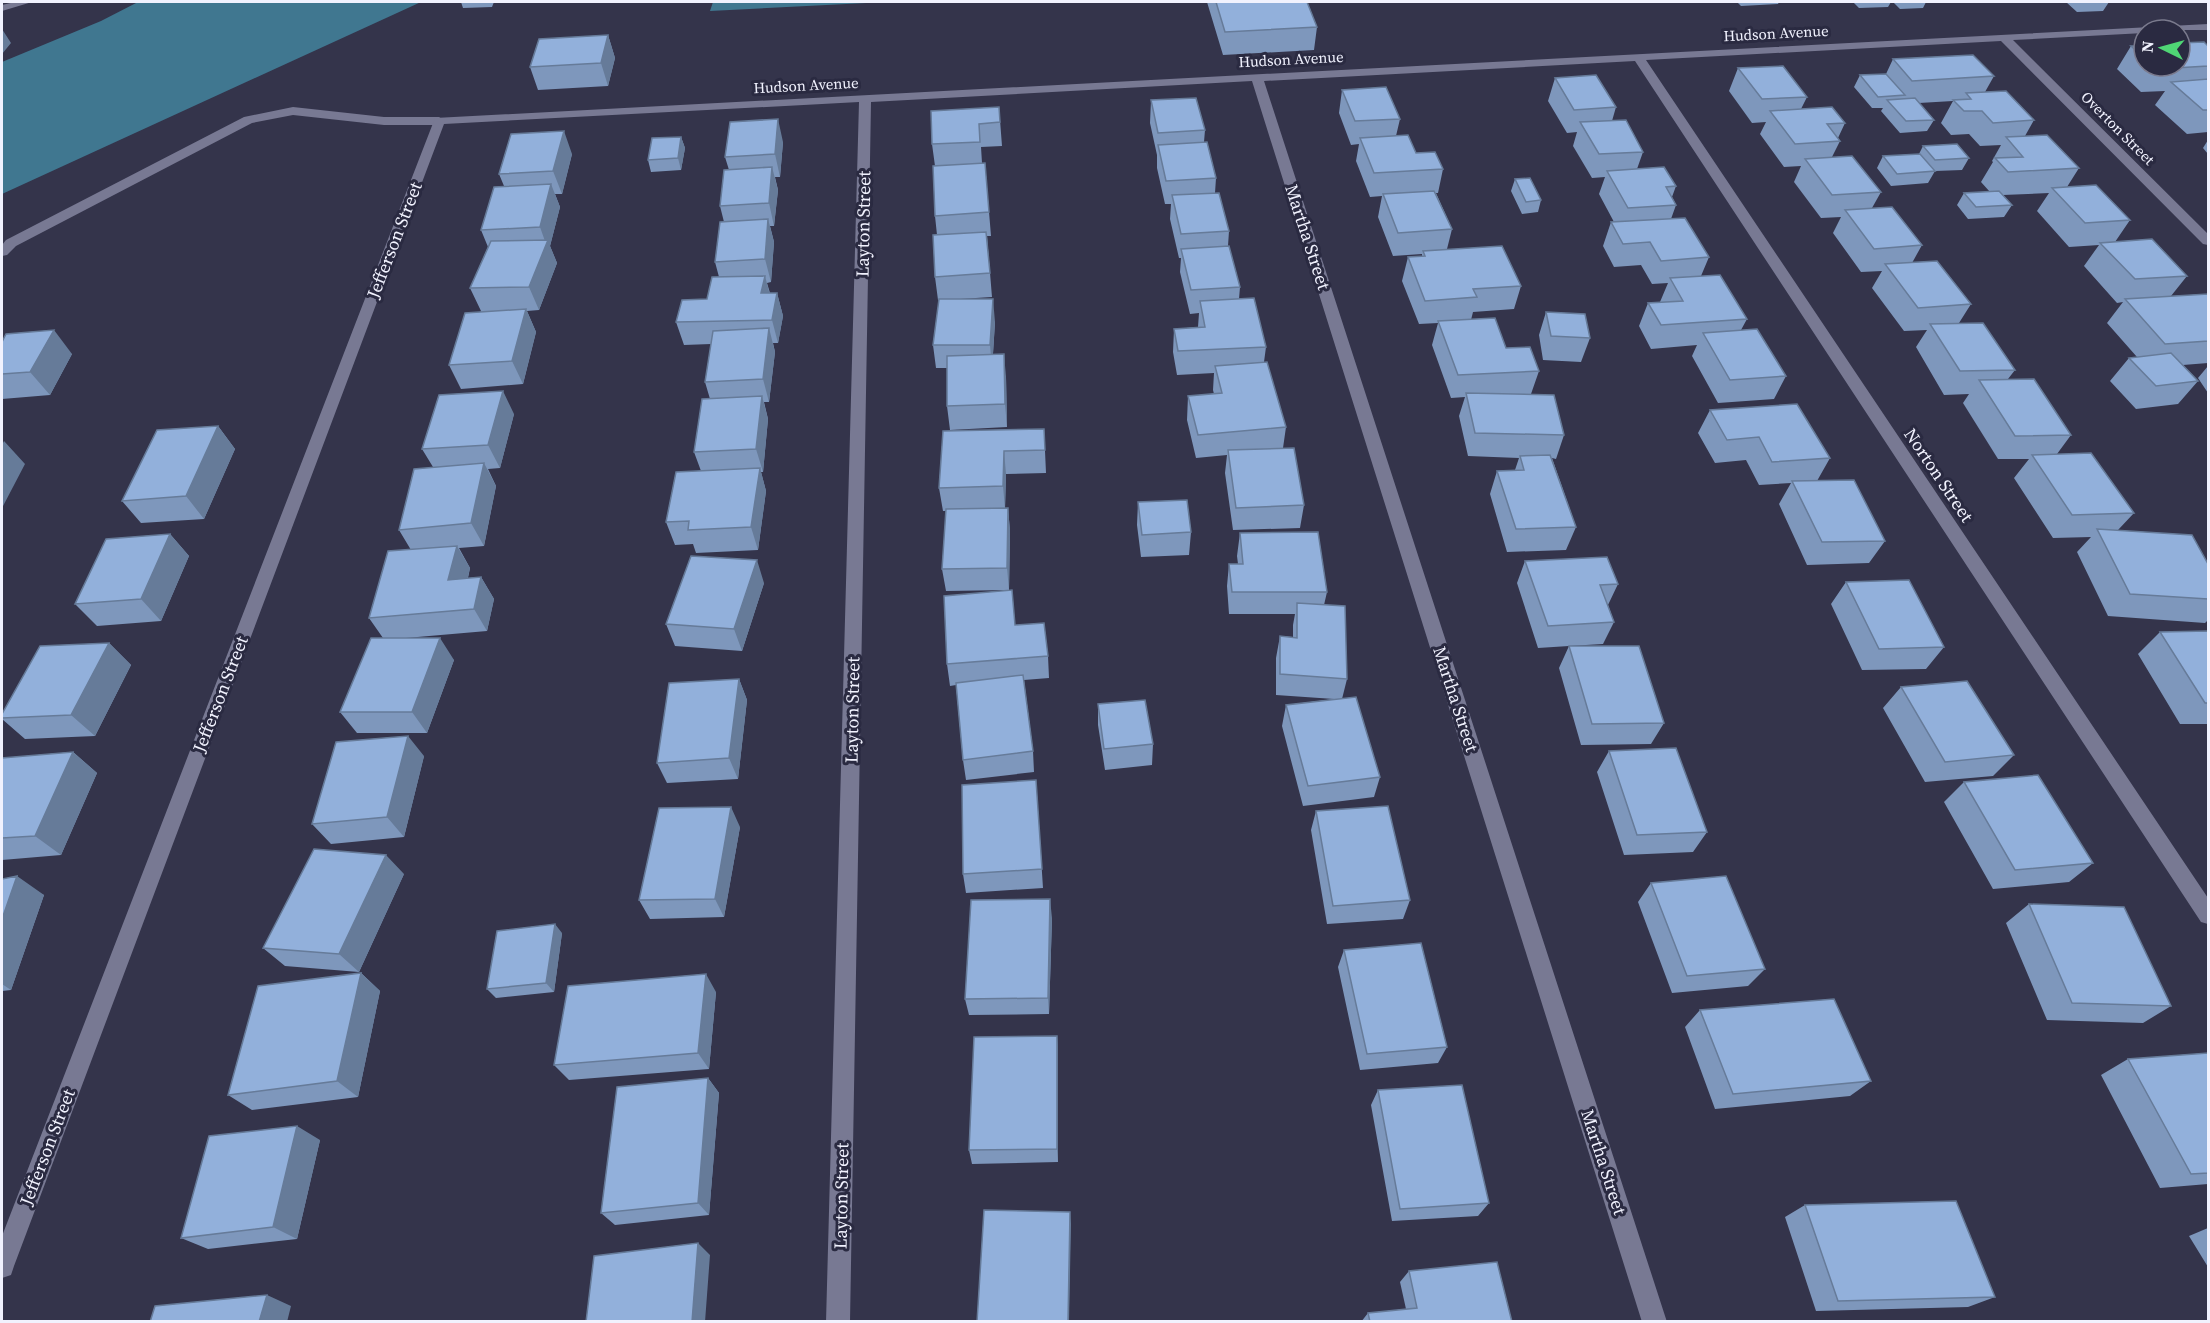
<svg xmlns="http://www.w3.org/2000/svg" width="2210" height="1323" font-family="'Source Serif 4',serif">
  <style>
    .water { fill: #407790 }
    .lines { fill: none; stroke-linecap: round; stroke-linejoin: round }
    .lane { fill: #787993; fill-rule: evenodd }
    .street { fill: #787993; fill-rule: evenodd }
    .wall { fill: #7e97bc }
    .shaded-wall { fill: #667b99 }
    .building { fill: #92b0db; stroke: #667b99; stroke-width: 1.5 }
    .labels { text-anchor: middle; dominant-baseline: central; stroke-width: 6; stroke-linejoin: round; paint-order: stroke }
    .far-street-label { font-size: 15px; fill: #f1f2fe; stroke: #2a2a41 }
    .street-label { font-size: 18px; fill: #f1f2fe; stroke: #2a2a41 }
  </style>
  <rect width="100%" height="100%" fill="#34344b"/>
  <path class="water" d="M138 2H421L2 194V62L101 21Z
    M713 2H886L710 11Z"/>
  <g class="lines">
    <path class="lane" d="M293 107 384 117H439L445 121 439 125H384L293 115 252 123 16 246 7 255 2 256V245L6 240 244 117Z"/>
    <path class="street" d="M15 2H32L2 11V5Z
      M2208 24V30H2144V33L2013 40 2208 234V245L2203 244 2001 41 1646 60 2208 898V924L2201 922 1635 61 1264 81 1667 1322H1642L1252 81 871 102 850 1322H826L859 102 444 124 14 1266 11 1275 2 1278V1236L435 118Z"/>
  </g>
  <path class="wall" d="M461 2H494L492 7 463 8Z
    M1207 2H1307L1317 27 1314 50 1223 55Z
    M1737 2H1779L1778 4 1741 6Z
    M1853 2H1891L1888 7 1859 8Z
    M1893 2H1926L1923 8 1900 9Z
    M2066 2H2109L2103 11 2077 12Z
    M608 35 615 58 608 86 538 90 530 67Z
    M2131 46H2144V66H2180L2208 46V132L2187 134 2155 105 2165 91 2141 92 2117 69Z
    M1893 59 1994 76 1985 92 2034 120 2025 136 2079 168 2067 187 2130 220 2115 242 2187 276 2171 296 2208 294V363L2183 365 2198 381 2178 404 2136 409 2110 381 2129 358 2137 357 2107 323 2123 302 2117 303 2084 266 2099 245 2069 247 2037 211 2049 193 2003 195 2012 205 2004 217 1968 219 1957 205 1964 193 1990 192 1981 182 1993 162 1992 161 2001 145 1980 146 1969 134 1951 135 1941 123 1953 101 1919 103 1934 120 1927 131 1900 133 1881 111 1883 108H1872L1854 87 1860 75 1886 74Z
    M1738 68 1807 97 1801 109 1845 123 1838 138 1840 141 1832 157 1881 192 1872 208 1922 245 1912 263 1971 304 1959 323 2015 370 2008 379 2071 435 2057 454 2134 513 2118 530 2208 564V620L2205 623 2108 616 2077 552 2091 537 2053 538 2014 478 2029 459H1998L1963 403 1969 394 1944 395 1916 347 1927 330 1904 331 1872 288 1882 271 1861 272 1833 233 1841 217 1821 218 1794 182 1801 166 1784 167 1760 134 1766 122 1752 123 1729 91Z
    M1555 78 1616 107 1612 121 1643 152 1637 169 1676 186 1672 197 1676 205 1671 219 1709 257 1701 276 1747 319 1741 330 1786 376 1774 399 1718 403 1692 356 1697 345 1651 349 1639 326 1648 303 1660 302 1668 283 1652 284 1641 265 1614 267 1603 246 1611 222H1614L1599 194 1605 177 1592 178 1573 146 1577 132 1567 133 1548 101Z
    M1342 90 1400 119 1396 136 1416 153 1443 169 1438 193H1436L1452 229 1447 249 1521 286 1514 309 1473 312 1471 320 1506 348 1539 371 1531 394H1522L1564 435 1556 459 1552 458 1576 527 1566 550 1507 552 1490 494 1497 471 1515 470 1519 458 1468 456 1459 416 1465 397 1451 398 1432 345 1438 323 1419 324 1402 281 1408 257 1422 256V254L1393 256 1378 217 1382 196 1370 197 1356 161 1359 144 1351 145 1339 113Z
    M1151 100 1205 130 1204 142 1216 178 1215 193 1229 231 1228 246 1240 287 1239 299 1266 347 1264 362 1286 427 1283 448 1304 505 1300 528 1233 530 1225 473 1227 455 1196 458 1187 420 1188 396 1214 394 1213 390 1214 373 1177 375 1173 352 1174 329 1198 327 1199 313 1190 314 1180 272 1181 258H1179L1170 219 1171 204H1165L1157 168V155L1150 123Z
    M999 107 1002 146 981 147 982 163H985L991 236H987L992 297 960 299 995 322 993 354 1006 377 1007 427 950 430 947 406V368H936L933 345 939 300H938L935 277 937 235 935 216V166L932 144Z
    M681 137 685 148 681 170 651 172 648 160Z
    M2208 140V154L2203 148Z
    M783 142 780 177H775L778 190 774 226H770L774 242 771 282 767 283 770 293H777L783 316 778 343H773L775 352 769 402H764L768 419 763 472H761L766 491 758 550 696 553 693 544 675 545 666 522 701 471 694 452 710 399 705 382 711 344 684 345 676 322 707 299 719 277 715 262 724 222 720 206 729 170 725 157Z
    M1923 146 1969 158 1962 170 1935 171 1928 183 1891 186 1877 168 1883 156 1919 154Z
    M572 154 562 194H555L560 207 550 246 557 263 539 310 527 311 536 332 523 384 461 389 449 365 481 311 470 288 488 247 481 230 504 186 499 174Z
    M1515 179 1541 200 1538 212 1522 214 1511 191Z
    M1546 312 1590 338 1581 362 1543 360 1539 335Z
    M2 342 72 354 50 395 2 399Z
    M2208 366V393L2198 378Z
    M1710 410 1830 458 1817 481 1885 541 1869 563 1807 565 1779 504 1791 483 1759 485 1746 460 1715 463 1698 433Z
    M514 414 500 468 488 469 496 486 484 546 459 548 470 568 468 578 481 577 494 599 487 631 406 638 454 660 427 733H357L340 712 383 638 369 618 411 550 399 530 433 467 422 449Z
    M218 426 235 449 204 519 141 523 122 501Z
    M1044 429 1046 473 1006 474 1005 508H1008L1010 531 1009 590 946 591 942 569 946 511H943L939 488 943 431Z
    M1138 502 1191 532 1189 555 1141 557 1137 525Z
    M1240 533 1327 592 1324 605 1347 679 1342 699 1380 777 1374 797 1303 806 1282 726 1286 705 1334 699 1276 695V658L1280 636 1293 637V625L1295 614H1229L1227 586 1229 564H1238L1237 556Z
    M170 534 189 556 161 621 97 626 75 604Z
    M1525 561 1618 584 1608 605 1614 622 1603 644 1569 646 1664 723 1651 744 1581 745 1559 668 1569 646 1538 648 1517 583Z
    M1846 582 1944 647 1926 669 1862 670 1831 604Z
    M764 583 742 651 675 646 666 624Z
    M1015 625 1048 656 1049 678 1024 680 1033 751 1034 772 966 780 963 760 956 685 950 686 947 664Z
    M2208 631V724H2180L2138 654 2160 632Z
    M109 643 131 665 95 736 25 739 2 719V714Z
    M739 679 747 700 738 779 667 783 657 763Z
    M1901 687 2014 755 1993 776 1925 782 1883 708Z
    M1098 704 1153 744 1152 765 1105 770 1098 725Z
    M1609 751 1707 832 1693 852 1624 855 1597 772Z
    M73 752 97 773 61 855 2 860V758Z
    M424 756 404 837 331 844 312 824Z
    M1036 780 1043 888 966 893 963 874Z
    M1964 782 2093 863 2069 882 1993 889 1944 802Z
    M1316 811 1410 900 1403 919 1327 924 1311 830Z
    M740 827 724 917 650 919 639 900Z
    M404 874 359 972 285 966 263 948Z
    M2 879 44 895 11 990 2 991Z
    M1651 883 1765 969 1748 986 1672 993 1638 902Z
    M2029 904 2171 1006 2143 1023 2047 1020 2006 923Z
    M1052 918 1049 1014 969 1015 965 999Z
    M562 933 554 992 496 998 487 989Z
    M1344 950 1447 1047 1438 1063 1360 1070 1338 967Z
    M361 973 380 991 358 1097 252 1110 228 1095Z
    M716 992 709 1069 569 1080 554 1065Z
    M1700 1010 1871 1081 1850 1096 1715 1109 1685 1027Z
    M1057 1036 1058 1052V1162L972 1164 969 1150Z
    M2208 1053V1184L2160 1188 2101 1075 2128 1059Z
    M708 1078 719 1093 709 1215 615 1225 601 1213Z
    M1378 1090 1489 1203 1478 1216 1392 1221 1371 1105Z
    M320 1140 297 1239 208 1249 181 1238Z
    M1805 1205 1995 1297 1968 1307 1816 1311 1785 1217Z
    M2208 1228V1267L2189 1236Z
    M1409 1271 1512 1322H1361L1368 1313 1406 1309 1400 1282Z"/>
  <path class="shaded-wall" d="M2 29 11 43 2 54Z
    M608 35 615 58 608 86 601 63Z
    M778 119 783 142 780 177 775 154Z
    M564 131 572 154 562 194 553 171Z
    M681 137 685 148 681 170 678 158Z
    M772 167 778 190 774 226 769 203Z
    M551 184 560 207 550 246 557 263 539 310 529 287 546 244 540 227Z
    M768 219 774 242 771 282 765 259Z
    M765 276 771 299 761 293Z
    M777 293 783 316 778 343 772 320Z
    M993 299 995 322 992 368 990 345Z
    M526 309 536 332 523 384 512 361Z
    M769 328 775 352 769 402 763 379Z
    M54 330 72 354 50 395 30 372Z
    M1004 354 1006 377 1007 427 1005 404Z
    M503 391 514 414 500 468 488 445Z
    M762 396 768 419 763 472 756 449Z
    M218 426 235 449 204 519 186 496Z
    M4 441 25 464 2 508V445Z
    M1004 451 1006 474 1005 509 1003 486Z
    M484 463 496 486 484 546 471 523Z
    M760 468 766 491 758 550 751 527Z
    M1008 508 1010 531 1009 590 1007 568Z
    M170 534 189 556 161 621 141 599Z
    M457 546 470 568 462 602 448 580Z
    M757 560 764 583 742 651 734 629Z
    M481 577 494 599 487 631 474 609Z
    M440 638 454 660 427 733 412 712Z
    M109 643 131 665 95 736 71 715Z
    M739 679 747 700 738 779 729 758Z
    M408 736 424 756 404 837 387 817Z
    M73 752 97 773 61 855 35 836Z
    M731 807 740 827 724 917 715 899Z
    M386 855 404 874 359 972 339 954Z
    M17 876 44 895 11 990 2 984V919Z
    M1050 899 1052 918 1049 1014 1048 998Z
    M555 924 562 933 554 992 546 983Z
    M361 973 380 991 358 1097 337 1081Z
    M706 974 716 992 709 1069 698 1053Z
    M1057 1036 1058 1052V1162L1057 1149Z
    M708 1078 719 1093 709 1215 698 1203Z
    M297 1126 320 1140 297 1239 273 1227Z
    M1070 1212 1071 1224 1069 1322H1068Z
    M698 1243 710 1255 705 1322H692Z
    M267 1295 291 1306 287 1322H259Z"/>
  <path class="building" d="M1216 2H1307L1317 27 1225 32Z
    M608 35 601 63 530 67 539 39Z
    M2204 42 2208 46V66L2157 69 2153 66H2180V43Z
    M2131 46H2144V58Z
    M1973 55 1994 76 1912 81 1893 59Z
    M1783 66 1807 97 1762 99 1738 68Z
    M1886 74 1905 95 1878 97 1860 75Z
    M1596 75 1616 107 1574 110 1555 78Z
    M2208 79V110H2203L2171 82Z
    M1386 87 1400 119 1355 121 1342 90Z
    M2006 91 2034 120 1993 123 1982 111H1964L1953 100 1971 99 1966 93Z
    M1196 98 1205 130 1158 133 1151 100Z
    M1915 98 1934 120 1906 121 1887 100Z
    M999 107 1000 122 979 124 980 142 932 144 931 111Z
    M1832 107 1845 123 1827 124 1840 141 1795 144 1770 111Z
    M778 119 775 154 725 157 730 122Z
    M1626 120 1643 152 1599 154 1580 122Z
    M564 131 553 171 499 174 511 134Z
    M1408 135 1416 153 1435 152 1443 169 1374 173 1360 138Z
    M2047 135 2079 168 2008 172 1995 158 2023 157 2006 137Z
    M681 137 678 158 648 160 652 138Z
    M1207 142 1216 178 1166 181 1158 145Z
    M1957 144 1969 158 1935 160 1923 146Z
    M1920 154 1935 171 1897 174 1883 156Z
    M1852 156 1881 192 1832 195 1805 159Z
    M985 163 989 212 935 216 933 166Z
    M772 167 769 203 720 206 724 170Z
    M1664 167 1676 186 1666 187 1676 205 1628 208 1607 171Z
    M1530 178 1541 200 1526 202 1515 179Z
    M551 184 540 227 481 230 494 187Z
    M2096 185 2130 220 2085 223 2052 188Z
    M1434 191 1452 229 1398 233 1383 194Z
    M1999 191 2012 205 1976 207 1964 193Z
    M1219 193 1229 231 1181 234 1172 195Z
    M1892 207 1922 245 1874 249 1845 210Z
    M1685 218 1709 257 1661 261 1650 242 1623 244 1611 222Z
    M768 219 765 259 715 262 720 222Z
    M986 232 990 273 935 277 933 235Z
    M2152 239 2187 276 2135 279 2100 243Z
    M548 240 529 287 470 288 491 241Z
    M1229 246 1240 287 1191 290 1181 249Z
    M1502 246 1521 286 1473 289 1477 297 1425 301 1408 257 1425 256 1423 251Z
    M1937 261 1971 304 1918 308 1885 264Z
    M1720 275 1747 319 1661 325 1648 303 1683 301 1670 278Z
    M765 276 761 293H777L772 320 676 322 682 300 707 299 712 277Z
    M2208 294V341L2165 344 2125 299Z
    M1254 298 1266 347 1178 351 1174 329 1205 327 1200 301Z
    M939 299H993L990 345H933Z
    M526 309 512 361 449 365 465 313Z
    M1546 312 1585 314 1590 338 1551 336Z
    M1495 318 1506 348 1530 347 1539 371 1458 375 1438 321Z
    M1983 323 2015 370 1960 371 1930 324Z
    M769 328 763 379 705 382 713 331Z
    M1757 329 1786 376 1730 380 1703 333Z
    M54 330 30 372 2 374V342L6 334Z
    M2171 353 2198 381 2156 386 2129 358Z
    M1004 354 1005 404 947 406V356Z
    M1267 362 1286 427 1198 435 1188 396 1222 393 1215 366Z
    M2034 379 2071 435 2015 436 1979 380Z
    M503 391 488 445 422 449 439 395Z
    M1466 393 1554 395 1564 435 1475 433Z
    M762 396 756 449 694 452 702 399Z
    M1797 404 1830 458 1772 462 1759 437 1727 440 1710 410Z
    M218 426 186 496 122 501 157 430Z
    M1044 429 1045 450 1004 451 1003 486 939 488 943 431Z
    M1294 448 1304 505 1236 508 1228 450Z
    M2091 453 2134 513 2072 515 2032 455Z
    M1550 455 1576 527 1516 529 1497 471 1524 470 1520 456Z
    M484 463 471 523 399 530 414 469Z
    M760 468 751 527 688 530 689 521 666 522 676 472Z
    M1854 480 1885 541 1822 542 1792 481Z
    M1187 500 1191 532 1142 535 1138 502Z
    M1008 508 1007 568 942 569 946 509Z
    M2097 529 2192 535 2208 564V599L2130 594Z
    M1318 532 1327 592H1232L1229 564H1243L1240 533Z
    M170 534 141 599 75 604 106 539Z
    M457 546 448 580 481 577 474 609 369 618 388 551Z
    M691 556 757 560 734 629 666 624Z
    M1607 557 1618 584 1600 585 1614 622 1548 626 1525 561Z
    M1909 580 1944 647 1879 649 1846 582Z
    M1012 590 1015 625 1044 623 1048 656 947 664 944 596Z
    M1297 603 1345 606 1347 679 1280 674V636L1297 638Z
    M2208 631V703H2205L2160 632Z
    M371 638H440L412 712H340Z
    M109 643 71 715 2 718V714L40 646Z
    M1569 646H1639L1664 723 1592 724Z
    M1023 675 1033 751 963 760 956 683Z
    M739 679 729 758 657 763 669 683Z
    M1967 681 2014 755 1945 762 1901 687Z
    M1356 697 1380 777 1308 786 1286 705Z
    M1145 700 1153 744 1104 749 1098 704Z
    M408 736 387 817 312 824 336 742Z
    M1676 748 1707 832 1637 835 1609 751Z
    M73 752 35 836 2 838V758Z
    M2038 775 2093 863 2015 870 1964 782Z
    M1036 780 1042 869 963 874 962 785Z
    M1388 806 1410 900 1333 906 1316 811Z
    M731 807 715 899 639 900 659 808Z
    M314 849 386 855 339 954 263 948Z
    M17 876 2 919V879Z
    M1726 876 1765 969 1687 976 1651 883Z
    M1050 899 1048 998 965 999 971 900Z
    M2029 904 2124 907 2171 1006 2072 1003Z
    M555 924 546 983 487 989 497 931Z
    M1421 943 1447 1047 1367 1054 1344 950Z
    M361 973 337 1081 228 1095 258 986Z
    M706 974 698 1053 554 1065 568 986Z
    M1834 999 1871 1081 1733 1094 1700 1010Z
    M1057 1036V1149L969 1150 974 1037Z
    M2208 1053V1173L2191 1174 2128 1059Z
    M708 1078 698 1203 601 1213 617 1087Z
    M1462 1085 1489 1203 1400 1209 1378 1090Z
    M297 1126 273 1227 181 1238 209 1136Z
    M1956 1201 1995 1297 1838 1301 1805 1205Z
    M984 1210 1070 1212 1068 1322H977Z
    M698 1243 692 1322H586L594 1256Z
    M1497 1262 1512 1322H1370L1368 1313 1417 1308 1409 1271Z
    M267 1295 259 1322H150L155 1306Z"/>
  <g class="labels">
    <g class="far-street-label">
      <text transform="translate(1776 33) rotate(-3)">Hudson Avenue</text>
      <text transform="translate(1291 59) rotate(-3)">Hudson Avenue</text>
      <text transform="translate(806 85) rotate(-3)">Hudson Avenue</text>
      <text transform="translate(2118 128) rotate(45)">Overton Street</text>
    </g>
    <g class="street-label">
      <text transform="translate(863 224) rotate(-89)">Layton Street</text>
      <text transform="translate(1308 237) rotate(72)">Martha Street</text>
      <text transform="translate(394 240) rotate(-69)">Jefferson Street</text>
      <text transform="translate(1939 475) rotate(56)">Norton Street</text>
      <text transform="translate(220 694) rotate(-69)">Jefferson Street</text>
      <text transform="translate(1456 699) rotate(72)">Martha Street</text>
      <text transform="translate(852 710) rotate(-89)">Layton Street</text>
      <text transform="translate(47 1147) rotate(-69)">Jefferson Street</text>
      <text transform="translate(1604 1162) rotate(72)">Martha Street</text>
      <text transform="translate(841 1196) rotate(-89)">Layton Street</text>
    </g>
  </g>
  <rect width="2210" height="1323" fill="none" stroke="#f1f2fe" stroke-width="6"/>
  <g transform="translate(2162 48) rotate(275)"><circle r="28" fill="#2a2a41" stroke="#7a7a8d" stroke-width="1.5"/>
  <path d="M0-4.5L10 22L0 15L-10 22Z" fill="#4fd675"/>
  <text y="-9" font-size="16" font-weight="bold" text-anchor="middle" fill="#f1f2fe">N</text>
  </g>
</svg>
